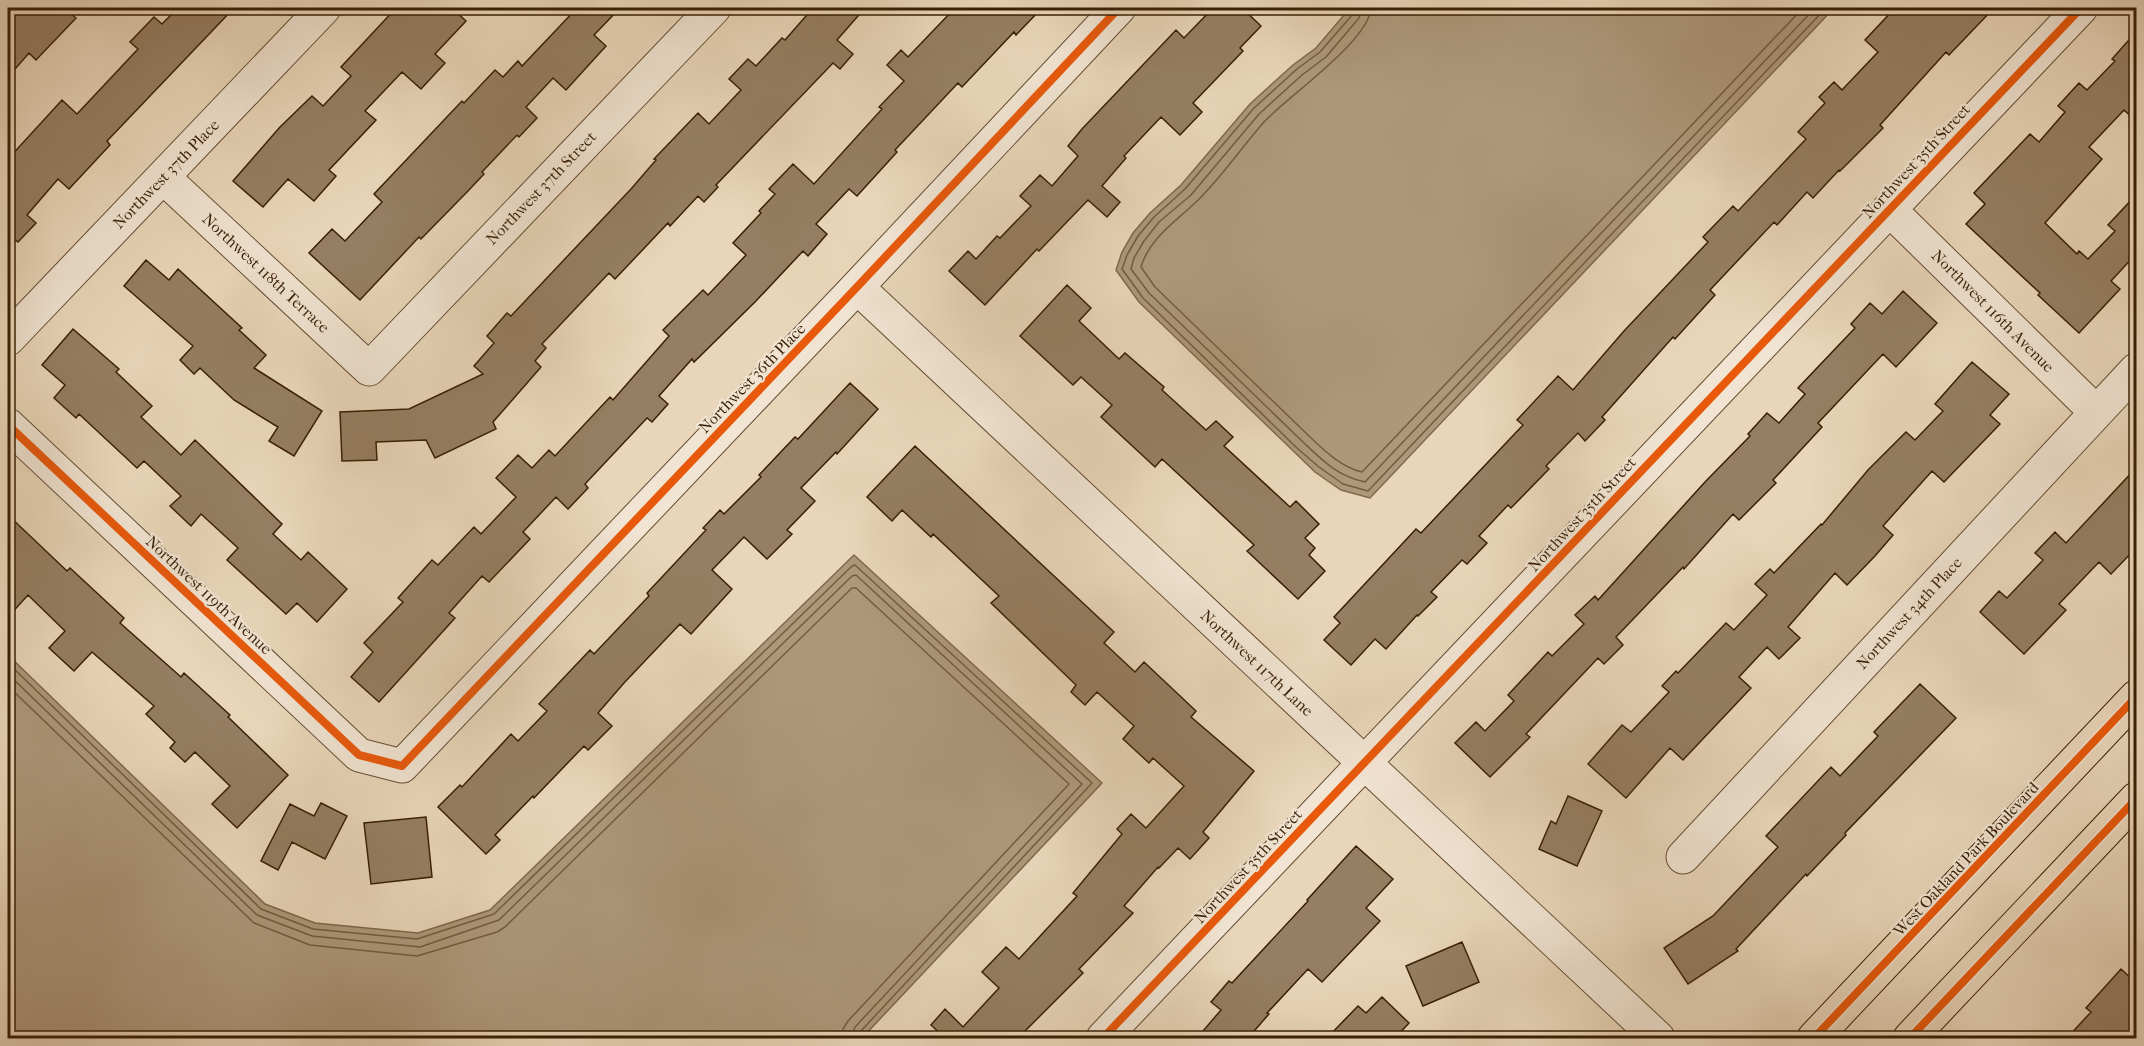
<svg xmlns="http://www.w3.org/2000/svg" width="2144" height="1046" font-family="'IM FELL French Canon',serif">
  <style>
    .water { fill: #ad987c; stroke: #7f684c; stroke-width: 1.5 }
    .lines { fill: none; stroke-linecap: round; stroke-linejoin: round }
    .shore { stroke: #735c40; stroke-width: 1.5 }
    .building { fill: #957e63; stroke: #391f05; stroke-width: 1.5 }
    .minor-casing { stroke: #654d32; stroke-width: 35 }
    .major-casing { stroke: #391f05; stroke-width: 35 }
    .minor { stroke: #f1e4d2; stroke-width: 33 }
    .major { stroke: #e9d6ba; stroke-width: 33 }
    .cycleway-casing { stroke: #f1e4d2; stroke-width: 11 }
    .cycleway { stroke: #e8590c; stroke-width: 8 }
    .labels { text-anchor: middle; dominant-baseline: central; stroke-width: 4.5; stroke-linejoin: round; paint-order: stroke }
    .street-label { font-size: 16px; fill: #391f05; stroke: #f1e4d2 }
  </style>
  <rect width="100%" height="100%" fill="#e9d6ba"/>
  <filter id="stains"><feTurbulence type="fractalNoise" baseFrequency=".00333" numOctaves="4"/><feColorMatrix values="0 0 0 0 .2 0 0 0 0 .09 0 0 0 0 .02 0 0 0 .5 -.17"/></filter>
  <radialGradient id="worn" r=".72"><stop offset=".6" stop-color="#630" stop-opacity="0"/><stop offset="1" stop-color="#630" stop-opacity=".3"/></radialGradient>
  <path class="water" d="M1350 8H1834L1370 498 1341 490 1315 472 1139 302 1116 270 1122 252 1133 233 1150 213 1181 185 1250 104 1293 65 1316 48Z
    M854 555 1102 783 862 1038H8V655L265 904 315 923 418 933 490 910Z"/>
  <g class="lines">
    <path class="shore" d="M1354 8 1353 14 1320 52 1297 69 1254 108 1185 189 1154 217 1138 236 1127 255 1122 269 1143 298 1298 449 1319 467 1343 484 1368 491 1826 8
      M1362 8 1359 18 1326 57 1302 75 1259 114 1191 195 1159 222 1144 241 1134 258 1131 269 1149 293 1304 443C1324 462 1338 476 1365 482L1815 8
      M1371 8C1369 41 1287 97 1264 122 1241 148 1221 178 1196 202 1175 222 1149 239 1141 267L1155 287 1310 437C1325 451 1341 467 1362 472L1803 8
      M8 663 261 909 313 929 417 939 494 914 852 566 855 565 1092 783 860 1032 859 1038
      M8 674 257 915 312 936 420 947 499 920 852 576 856 575 1082 784 855 1027 851 1038
      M8 686 254 923 310 945 417 956 497 932 505 927 852 588H856L1069 784 848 1021 843 1029 842 1038"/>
  </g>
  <path class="building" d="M16 8H64L76 18 36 60 29 53 8 77V17Z
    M178 8H234L107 141 110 145 69 189 58 179 27 215 36 223 18 242 9 235 8 237V159L62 100 77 114 138 49 130 42 154 17 162 24Z
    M396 8H452L466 21 435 54 445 63 421 89 402 72 365 111 376 120 329 170 336 176 314 201 288 179 263 207 233 181 280 127 312 96 323 106 351 76 341 67Z
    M577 8H620L594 35 606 46 566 90 553 78 526 107 537 118 519 137 517 135 482 172 484 174 468 191 421 239 419 237 360 300 309 253 332 229 345 241 382 202 374 194 462 101 464 103 495 70 503 77 518 61 522 66Z
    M813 8H865L837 40 853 54 840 69 833 63 716 185 718 187 704 202 698 196 670 226 668 223 615 279 609 273 542 344 546 348 535 361 541 367 493 422 496 429 435 458 426 440 376 442 377 460 342 461 340 412 409 409 483 374 474 366 494 343 487 336 507 313 511 316 631 189 656 160 654 159 698 113 709 124 741 90 729 79 748 59 756 66 782 38 785 40Z
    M955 8H1042L1016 35 1014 32 962 87 958 83 895 150 897 152 857 196 849 189 816 224 827 234 808 256 803 251 755 302 694 362 692 359 659 396 668 404 652 422 647 418 585 484 588 488 568 509 556 497 523 532 530 539 489 582 482 576 449 613 455 618 379 702 351 677 373 652 364 643 403 602 398 598 432 560 438 565 474 527 481 534 516 497 496 478 518 455 532 468 549 450 555 456 610 397 613 400 669 336 663 330 703 290 708 295 746 255 733 243 761 213 759 211 775 194 769 189 793 164 814 184 882 109 879 107 904 81 887 65 901 50 908 57Z
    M1213 8H1242L1261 26 1240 48 1243 51 1193 103 1202 112 1180 135 1161 117 1124 156 1126 158 1102 186 1120 202 1107 217 1088 200 1039 251 1037 249 985 305 949 271 968 251 976 259 997 236 1000 238 1031 206 1020 196 1040 175 1052 186 1078 156 1068 146 1082 129 1176 30 1184 38Z
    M1895 8H1994L1949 55 1946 52 1880 125 1883 128 1840 171 1839 170 1813 198 1807 192 1777 225 1774 222 1710 290 1715 295 1675 339 1673 337 1602 417 1605 420 1585 441 1578 433 1546 466 1549 469 1511 508 1508 505 1479 536 1487 543 1467 564 1462 560 1431 592 1437 597 1418 616 1417 615 1386 649 1375 639 1351 665 1324 640 1340 623 1334 617 1416 529 1421 533 1523 425 1517 420 1558 376 1573 390 1624 331 1708 242 1703 237 1733 206 1738 211 1806 139 1798 132 1825 103 1819 97 1834 82 1842 90 1878 52 1865 40Z
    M2136 32V121L2124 110 2089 147 2102 159 2045 223 2077 254 2079 251 2088 259 2115 231 2108 225 2136 195V254L2111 281 2120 289 2079 333 2038 295 2040 293 1966 224 1985 204 1974 193 2030 134 2039 142 2065 112 2058 106 2079 83 2087 90 2115 61 2112 59Z
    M146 260 169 280 178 269 242 328 239 330 266 355 254 368 322 411 294 456 269 441 278 427 234 400 200 368 194 374 180 360 193 346 124 286Z
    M1067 285 1091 308 1079 321 1119 359 1125 353 1164 387 1162 390 1206 430 1216 421 1233 437 1224 446 1290 507 1296 501 1319 524 1305 538 1315 548 1309 555 1325 571 1298 599 1247 551 1254 545 1189 484 1162 459 1155 467 1101 417 1112 405 1081 377 1073 385 1020 336Z
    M1903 291 1937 323 1896 367 1883 354 1818 423 1822 427 1773 480 1776 483 1739 520 1733 514 1684 569 1683 567 1616 637 1623 645 1604 664 1598 658 1526 734 1530 737 1490 777 1455 743 1476 722 1485 731 1514 701 1508 695 1548 652 1552 656 1584 624 1575 615 1595 596 1598 600 1705 482 1750 436 1748 434 1767 413 1779 423 1805 394 1798 388 1855 328 1851 324 1870 303 1882 314Z
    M73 329 119 369 116 372 152 406 141 417 181 455 195 440 282 524 273 534 301 560 308 552 347 589 317 622 297 603 286 614 227 560 238 548 201 514 191 526 170 506 181 496 144 461 137 468 79 414 76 418 54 398 65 385 42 365Z
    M1972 362 2009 394 1990 415 2000 424 1944 482 1932 471 1883 526 1893 535 1875 556 1847 585 1835 573 1788 627 1800 638 1779 659 1767 647 1739 677 1751 688 1683 760 1670 748 1626 798 1588 764 1622 725 1631 732 1669 692 1662 686 1676 671 1678 673 1726 623 1734 630 1767 595 1755 584 1770 569 1774 573 1821 524 1822 525 1868 470 1906 432 1915 440 1943 411 1935 404Z
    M850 383 878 409 837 454 836 452 801 488 815 501 787 530 792 534 767 559 744 537 712 570 732 589 691 634 680 624 624 683 598 713 612 726 588 750 584 746 534 798 533 796 495 835 500 840 486 854 438 807 460 785 462 787 511 734 518 741 547 711 539 704 590 650 594 654 649 596 647 593 706 530 703 528 720 510 724 514 761 477 759 475 795 437 798 439Z
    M915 446 1114 632 1104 643 1135 672 1144 662 1196 711 1191 717 1254 771 1203 832 1209 838 1190 859 1178 848 1159 868 1158 867 1124 906 1133 913 1079 969 1083 973 1018 1038H945L931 1025 945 1009 963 1027 999 988 982 972 1006 947 1019 959 1077 896 1073 893 1122 834 1117 829 1131 814 1146 828 1184 786 1153 758 1149 763 1123 739 1134 726 1097 692 1085 705 1071 692 1076 685 991 603 999 596 933 534 931 537 902 510 892 521 867 497Z
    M2136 468V548L2111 574 2099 562 2059 604 2066 610 2024 654 1980 612 1999 591 2007 598 2043 560 2035 553 2055 532 2066 543Z
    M8 515 67 571 70 568 124 618 120 623 181 677 184 673 230 715 228 717 288 775 237 828 212 804 230 786 195 752 185 762 170 748 175 742 146 714 154 706 92 652 74 671 49 648 65 631 28 595 8 617Z
    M1920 684 1956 718 1845 833 1846 835 1807 876 1806 874 1736 949 1738 951 1688 984 1664 948 1713 916 1778 847 1766 836 1831 767 1840 776 1878 736 1874 732Z
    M1568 796 1602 811 1577 866 1539 849 1551 821 1556 824Z
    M321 803 347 816 325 859 292 842 278 870 261 861 290 804 314 816Z
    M426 817 432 877 371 884 364 823Z
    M1356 846 1393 879 1366 908 1380 921 1322 982 1308 969 1267 1013 1269 1014 1248 1038H1197L1221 1010 1211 1002 1229 981 1232 983 1308 901 1307 900Z
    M1462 942 1479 982 1423 1006 1406 966Z
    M2121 969 2136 983V1038H2067L2091 1012 2086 1008Z
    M1382 997 1409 1023 1395 1038H1327L1358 1006 1366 1013Z"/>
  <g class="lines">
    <g class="minor-casing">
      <path id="minor" d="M163 177 369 369 714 8
        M1889 209 2096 412
        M857 287 1658 1038
        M8 339 324 8
        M8 425 359 755 402 766 857 287 1119 8
        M1683 857 2136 370
        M1103 1038 2081 8"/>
    </g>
    <g class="major-casing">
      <path id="major" d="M1814 1038 2136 697
        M1910 1038 2136 799"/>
    </g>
    <use href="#minor" class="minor"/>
    <use href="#major" class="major"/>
    <g class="cycleway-casing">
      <path id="cycleway" d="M8 425 359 755 402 766 857 287 1119 8
        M1103 1038 2081 8
        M1814 1038 2136 697
        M1910 1038 2136 799"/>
    </g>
    <use href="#cycleway" class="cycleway"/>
  </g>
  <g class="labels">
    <g class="street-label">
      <text transform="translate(1916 161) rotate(-47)">Northwest 35th Street</text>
      <text transform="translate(166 174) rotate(-46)">Northwest 37th Place</text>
      <text transform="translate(541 188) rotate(-46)">Northwest 37th Street</text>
      <text transform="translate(266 273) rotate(43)">Northwest 118th Terrace</text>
      <text transform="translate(1993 311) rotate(45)">Northwest 116th Avenue</text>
      <text transform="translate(752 378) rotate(-46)">Northwest 36th Place</text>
      <text transform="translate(1582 514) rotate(-47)">Northwest 35th Street</text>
      <text transform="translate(209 595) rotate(43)">Northwest 119th Avenue</text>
      <text transform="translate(1909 613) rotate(-47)">Northwest 34th Place</text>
      <text transform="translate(1257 663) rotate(43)">Northwest 117th Lane</text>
      <text transform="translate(1966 859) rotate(-47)">West Oakland Park Boulevard</text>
      <text transform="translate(1248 866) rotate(-47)">Northwest 35th Street</text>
    </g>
  </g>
  <rect width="2144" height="1046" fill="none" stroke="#e9d6ba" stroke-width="30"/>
  <rect x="9" y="9" width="2126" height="1028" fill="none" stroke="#391f05" stroke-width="3"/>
  <rect x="15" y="15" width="2114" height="1016" fill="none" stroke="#391f05" stroke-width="1.5"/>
  <rect width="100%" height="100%" filter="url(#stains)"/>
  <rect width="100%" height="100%" fill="url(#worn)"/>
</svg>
